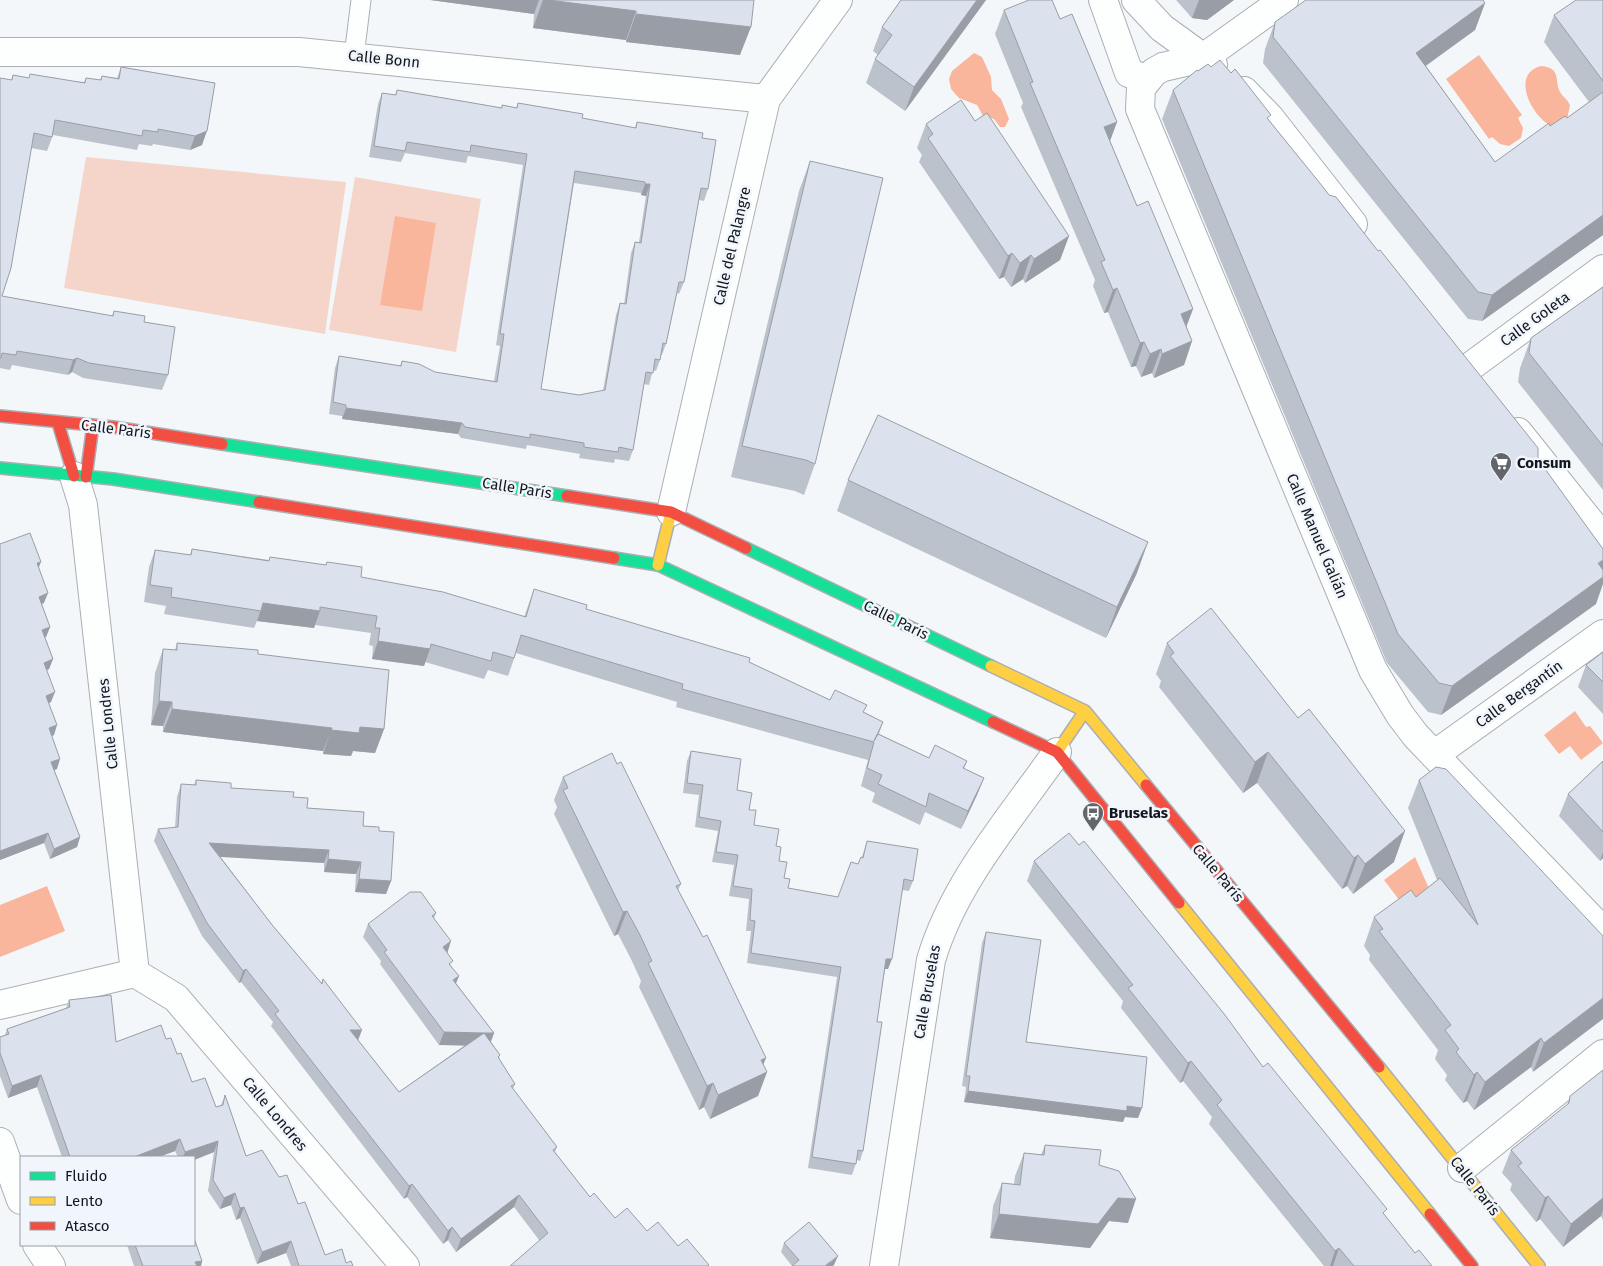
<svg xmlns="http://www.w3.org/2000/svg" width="1603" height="1266" font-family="'Fira Sans',sans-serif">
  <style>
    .green { fill: #f5d5ca }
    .water { fill: #fab59d }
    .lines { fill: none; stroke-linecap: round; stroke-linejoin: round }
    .lane-casing { stroke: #abaeb3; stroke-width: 21 }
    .street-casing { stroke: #abaeb3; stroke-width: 30 }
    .fast-casing { stroke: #abaeb3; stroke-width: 14 }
    .slow-casing { stroke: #abaeb3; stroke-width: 14 }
    .jam-casing { stroke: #abaeb3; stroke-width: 14 }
    .lane { stroke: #fdfefe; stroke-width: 19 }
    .street { stroke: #fdfefe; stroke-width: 28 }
    .fast { stroke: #16e098; stroke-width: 11 }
    .slow { stroke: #ffcf43; stroke-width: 11 }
    .jam { stroke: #f24e42; stroke-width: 11 }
    .wall { fill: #bcc2cc; fill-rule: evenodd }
    .shaded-wall { fill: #999ea6 }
    .building { fill: #dbe2ed; stroke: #999ea6; fill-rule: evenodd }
    .labels { text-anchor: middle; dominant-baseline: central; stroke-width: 5; stroke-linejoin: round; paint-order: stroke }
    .street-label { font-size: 15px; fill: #13171d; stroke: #f1f6fd }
    .poi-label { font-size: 15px; font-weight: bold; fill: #13171d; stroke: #f1f6fd; text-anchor: start }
  </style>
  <rect width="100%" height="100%" fill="#f4f7fa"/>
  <path class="green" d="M86 157 346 182 325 334 64 288Z
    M355 177 481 199 456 352 329 330Z"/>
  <path class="water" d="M974 53 982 57 991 77 992 90 1001 99 1009 119 1005 127H1000L994 119 983 116 977 105 959 98 951 89 949 79 952 71Z
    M1479 55 1522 115 1518 118 1523 128 1521 138 1509 146 1500 144 1492 137 1489 139 1446 79Z
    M1541 66C1562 68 1554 80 1560 92 1563 97 1568 100 1570 105L1567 120 1553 126C1535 122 1508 74 1541 66Z
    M395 216 436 223 422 311 380 305Z
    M1575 711 1586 727 1590 726 1603 743 1581 760 1570 746 1559 754 1544 735Z
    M1415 857 1439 911 1400 901 1384 880Z
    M47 886 65 931 0 957V905Z"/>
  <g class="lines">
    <g class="lane-casing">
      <path id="lane" d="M354 56 361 0"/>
    </g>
    <g class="street-casing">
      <path id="street" d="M1103 0 1129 73 1146 79
        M1136 0 1162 28 1213 65
        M1284 0 1203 58 1163 67 1154 72 1141 88 1140 109 1373 670 1400 715 1416 736 1603 931
        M0 52H299L766 99
        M1244 91 1270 118 1353 224
        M1467 369 1603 269
        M1518 432 1603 538
        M74 476 83 505 135 973
        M671 512 766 99 838 0
        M1434 755 1603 634
        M0 1005 135 973 176 998 405 1266
        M0 1142 21 1200
        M1462 1168 1603 1054
        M37 1245 51 1266
        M884 1266 931 960C954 882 1011 818 1057 752"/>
    </g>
    <g class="fast-casing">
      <path id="fast" d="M222 444 567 496
        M0 468 113 479 259 502
        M746 548 991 666
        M614 558 658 565 993 722"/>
    </g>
    <g class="slow-casing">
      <path id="slow" d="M658 565 671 512
        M991 666 1085 711 1146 785
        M1057 752 1085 711
        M1179 903 1430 1214
        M1379 1067 1539 1266"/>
    </g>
    <g class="jam-casing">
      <path id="jam" d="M0 416 113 427 222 444
        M58 423 74 476
        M86 477 93 425
        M567 496 671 512 746 548
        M259 502 614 558
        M993 722 1057 752 1179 903
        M1146 785 1379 1067
        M1430 1214 1472 1266"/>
    </g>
    <use href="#lane" class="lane"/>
    <use href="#street" class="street"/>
    <use href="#fast" class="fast"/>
    <use href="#slow" class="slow"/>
    <use href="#jam" class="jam"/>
  </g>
  <path class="wall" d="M430 0H754L740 55 626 42V40L533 28 534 14Z
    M901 0H986L905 111 866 83 875 59 878 55 873 51 882 27Z
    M1176 0H1234L1207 20 1192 18Z
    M1603 0V235L1482 321 1468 319 1263 63 1265 49 1275 22 1485 3 1475 30 1426 66 1495 162 1550 126 1567 118 1589 102 1544 42 1554 15Z
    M1004 10 1060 19 1117 122 1110 141 1137 206 1193 309 1186 326 1192 341 1184 365 1154 378 1152 373 1141 377 1136 366 1131 367 1108 312 1104 313 1093 286 1095 280 1021 107 1023 103 995 34Z
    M121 67 215 83 202 145 190 150 153 144 152 146 139 144 137 150 53 135 47 151 31 148 2 296 112 316 114 311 144 322 168 375 162 390 83 378 72 372 68 375 12 365 10 370 0 368V78L11 80 13 75 29 78 84 82 86 78 100 80 102 76 117 78Z
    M1198 71 1269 120 1538 457 1596 604 1441 715 1428 712 1387 663 1162 119 1173 90Z
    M397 90 502 108V105L516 108 518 103 582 118 635 128 637 122 702 138 708 189 704 201 699 200 684 282 679 294 677 293 666 344 662 355H661L660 360 656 371 653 370 649 385 644 384 633 450 629 461 615 459 614 463 579 458 580 454 527 445 526 449 461 438 458 434 342 419V416L329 414 335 368 339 356 400 366 402 361 435 372 494 381 500 346 496 345 523 165 468 156 466 163 405 153 401 162 369 157 378 104 382 93 395 95ZM574 183 641 193V195L646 196 639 242H635L631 253 624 304 620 303 616 315 603 391 579 395 541 389Z
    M975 121 1069 236 1060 260 1025 283 1023 279 1011 287 1004 277 999 279 919 162 922 155 917 148 926 124Z
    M810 161 815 464 804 495 795 491 731 477 799 191Z
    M1603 287V490L1518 382 1520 368 1531 338Z
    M848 480 1137 573 1106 638 837 511Z
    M0 544 38 568 44 603 41 604 50 627 46 637H45L53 659 49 669 47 670 51 702 49 703 54 735 52 736 57 769 54 770 80 837 77 847 50 859 44 843 0 860Z
    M192 549 269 560 270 557 326 565 327 562 361 577 524 617 534 589 586 609 749 662 830 700 864 712 883 722 879 734 929 758 967 761 964 769 984 778 977 795 961 829 925 812 920 825 872 802 875 793 861 786 868 760 676 707 677 702 516 653 508 676 488 670 484 679 425 662 424 666 372 659 373 646 369 645 371 633 315 625 314 628 257 621 254 628 164 614 166 606 144 602 149 567 155 550 190 555Z
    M177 643 258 654 384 729 375 753 353 751 351 756 323 754V751L163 732V726L151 725 155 673 163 649 175 650Z
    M1167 643 1394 862 1353 894 1347 886 1342 889 1257 783 1243 793 1159 687 1161 681 1156 674Z
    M1603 652V714L1578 687 1586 665Z
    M691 751 737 790 749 810 754 825 776 846 784 878 788 888 838 897 862 857 867 841 913 881 909 891 902 890 888 969H885L877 1022 863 1151 860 1161 857 1160 852 1175 808 1168 837 977 747 963 751 931H746L749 899 729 896 734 865 712 862 718 831 695 827 699 795 683 793 687 761Z
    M1603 761V858L1600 861 1559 816 1568 794Z
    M617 764 681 884 678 890 766 1058 763 1064 767 1072 758 1096 710 1119 704 1107 699 1110 639 987 641 981 631 959 618 934 614 936 554 814 557 807 554 800 563 777Z
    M196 780 231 788 293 797 307 808 363 826 379 831 391 881 386 894 355 892 356 874 324 872V863L220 856 273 926 321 983 323 979 358 1040 399 1092 465 1045H439L380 964 381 961 363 937 368 924 436 913 434 919 447 953 451 966 459 976 456 983 494 1033 491 1042 500 1055 499 1058 515 1084 513 1089 557 1147 555 1152 590 1197 615 1218 647 1231 678 1246 709 1265 539 1240 514 1207 456 1252 448 1240 443 1244 407 1197 404 1199 271 1026 273 1022 241 982 239 983 202 936 154 841 158 829 175 828 177 797 181 784 194 785Z
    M1419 780 1603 936 1533 1072 1531 1067 1474 1110 1467 1101 1463 1103 1445 1080 1447 1075 1435 1059 1438 1050 1369 960 1370 955 1364 946 1374 917 1416 897 1437 880 1408 808Z
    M1034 861 1263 1067 1415 1253 1432 1266H1324L1209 1124 1212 1117 1183 1081 1180 1083 1121 1008 1123 1001 1027 881Z
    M986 932 1026 1042 1138 1118 1125 1117 1123 1122 964 1102 966 1087 962 1086 982 943Z
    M69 1000 116 1042 166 1039 177 1054 192 1082 216 1107 221 1105 225 1095 246 1156 279 1177 298 1204 325 1255 346 1263 353 1266H291L286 1253 257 1264 240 1218 236 1220 231 1205 220 1209 208 1191 214 1152 194 1160V1157H178L175 1151 159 1157H62L37 1087 8 1098 0 1076V1037L5 1035 7 1029 66 1008Z
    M1603 1070V1220L1601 1216 1563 1247 1540 1219 1536 1222 1510 1190 1512 1184 1502 1173 1511 1150 1567 1105 1570 1096Z
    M1045 1145 1099 1165 1128 1223 1109 1221 1090 1248 990 1238 993 1206 1002 1183 1014 1184 1015 1176 1024 1153 1041 1155Z
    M784 1243 834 1265 792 1266 781 1252Z
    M127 1245H194L202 1261 201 1266H134Z"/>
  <path class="shaded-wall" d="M430 0H539L534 14Z
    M543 0H548L636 11 626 40 533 28Z
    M977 0H986L905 111 914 87Z
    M1199 0H1234L1207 20 1192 18Z
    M1485 3 1475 30 1407 79 1416 53Z
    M636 14 751 27 740 55 626 42Z
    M1117 122 1108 146 1104 127Z
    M207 131 202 145 190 150 195 136Z
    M645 184H650L646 196 641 195Z
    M1603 215V235L1482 321 1492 295Z
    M1069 236 1060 260 1025 283 1034 259Z
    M1012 253 1004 277 999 279 1008 256Z
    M1031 255 1023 279 1011 287 1020 263Z
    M1117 288 1108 312 1104 313 1113 290Z
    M1193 309 1184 333 1181 314Z
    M1192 341 1184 365 1154 378 1162 354Z
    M1144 342 1136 366 1131 367 1140 343Z
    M1161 349 1152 373 1141 377 1150 354Z
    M77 358 72 372 68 375 73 360Z
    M346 408 462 423 458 434 342 419Z
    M1148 542 1137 573 1106 638 1117 607Z
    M1603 560V584L1596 604 1441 715 1452 686Z
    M41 562 37 572V563Z
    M48 593 44 603 35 607 39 597Z
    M263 603 320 611 314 628 257 621Z
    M50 627 46 637 38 640 42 630Z
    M378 641 430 649 424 666 372 659Z
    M53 659 49 669 41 673 44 663Z
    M55 692 51 702 42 706 46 696Z
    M159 701 172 702 163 726 151 725Z
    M172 709 332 728 323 751 163 732Z
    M57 725 54 735 45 738 49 728Z
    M360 727 384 729 375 753 353 751 351 756 323 754 331 730Z
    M1268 752 1257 783 1243 793 1255 762Z
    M60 759 57 769 48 772 51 762Z
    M984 778 977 795 961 829 968 811Z
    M1405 831 1394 862 1353 894 1365 864Z
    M48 833 44 843 0 860V851Z
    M80 837 77 847 50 859 54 849Z
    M209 843 329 850 324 863 204 856Z
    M1603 852V858L1600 861Z
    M1358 855 1347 886 1342 889 1354 858Z
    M328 859 361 862 356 874 324 872Z
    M359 879 391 881 386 894 355 892Z
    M627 911 618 934 614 936 623 912Z
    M451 941 447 954 443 947Z
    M886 959H892L888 969H883Z
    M246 969 241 982 239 983 243 971Z
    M459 976 454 988 453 980Z
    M1603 998V1019L1533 1072 1544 1043Z
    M350 1030H362L357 1043Z
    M444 1032 484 1033 479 1046 439 1045Z
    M484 1033H494L489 1046Z
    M1541 1038 1531 1067 1474 1110 1485 1082Z
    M766 1058 759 1075 767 1072 758 1096 710 1119 718 1095 761 1060Z
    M1191 1061 1183 1081 1180 1083 1188 1063Z
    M1477 1072 1467 1101 1463 1103 1474 1075Z
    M41 1075 37 1087 8 1098 12 1086Z
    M713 1083 704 1107 699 1110 707 1086Z
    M968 1091 1127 1106 1142 1108 1138 1118 1125 1117 1123 1122 964 1102Z
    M180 1139 175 1151 159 1157H134Z
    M218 1141 214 1152 194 1160V1157H183L185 1152Z
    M412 1184 407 1197 404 1199 409 1186Z
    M235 1193 231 1205 220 1209 224 1198Z
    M519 1195 514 1207 456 1252 461 1239Z
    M1548 1196 1540 1219 1536 1222 1545 1198Z
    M1118 1198 1136 1199 1128 1223 1109 1221 1090 1248 990 1238 999 1214Z
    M1603 1198V1210L1601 1216 1563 1247 1571 1224Z
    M244 1207 240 1218 236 1220 240 1208Z
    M452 1227 448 1240 443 1244 448 1231Z
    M291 1241 286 1253 257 1264 262 1252Z
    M1339 1248 1333 1266H1330L1335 1251Z
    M838 1256 834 1265 833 1266H826Z
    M202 1261 201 1266H194L195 1262Z"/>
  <path class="building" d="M548 0H754L751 27 636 14V11Z
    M901 0H977L914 87 875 59 892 35 882 27Z
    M1029 0H1052L1060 19 1072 14 1117 122 1104 127 1137 206 1148 201 1193 309 1181 314 1192 341 1162 354 1161 349 1150 354 1144 342 1140 343 1117 288 1113 290 1101 262 1105 260 1030 83 1033 82 1004 10Z
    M1306 0H1483L1485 3 1416 53 1495 162 1549 123 1550 126 1565 116 1567 118 1603 92V215L1492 295 1478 292 1273 37 1275 22Z
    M1576 0H1603V81L1554 15Z
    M1220 60 1231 73 1235 69 1271 115 1267 118 1323 187 1329 195 1336 197 1378 251 1380 250 1538 448V457L1548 473 1603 549V560L1598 563 1603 570V577L1452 686 1439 683 1398 634 1173 90 1197 70 1198 71 1208 64 1211 67Z
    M121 67 215 83 207 131 195 136 158 129V132L143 130 142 136 55 120 52 137 34 133 11 268 2 296 113 316 114 311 145 316 144 322 175 327 168 375 89 363 77 358 73 360 17 351 16 355 2 353 1 358H0V78L12 80 13 75 29 78 30 74 85 83 86 78 101 80 102 76 119 79Z
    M397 90 502 108V105L517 108 518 103 583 114 582 118 636 128 637 122 703 133 702 138 716 140 708 189 701 188 684 282H679L666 344 663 343 660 360 655 359 653 373 646 372 633 450 619 447 618 452 584 447V443L530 434V438L465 427 462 423 346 408V405L333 402 339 356 401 366 402 361 419 364 435 372 497 382 504 334H500L527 154 471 145 470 152 407 142 405 151 374 146 382 93 396 95ZM575 171 645 182V184H650L641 243 635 242 626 304 620 303 605 390 579 395 541 389Z
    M961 100 975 121 987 113 1069 236 1034 259 1031 255 1020 263 1012 253 1008 256 928 138 933 134 926 124Z
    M810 161 883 178 815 464 806 460 742 446Z
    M1603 287V446L1529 353 1531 338Z
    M878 415 1148 542 1117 607 848 480Z
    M30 533 41 562 37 563 48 593 39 597 50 627 42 630 53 659 44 663 55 692 46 696 57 725 49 728 60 759 51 762 80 837 54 849 48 833 0 851V544Z
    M192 549 269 561 270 557 326 565 327 562 362 567 361 577 443 592 526 617 534 589 587 605 586 609 750 658 749 662 830 700 835 690 867 705 863 712 883 722 874 741 878 734 929 758 935 745 967 761 963 768 984 778 968 811 929 793 926 807 878 784 882 775 867 768 874 742 682 689 683 684 521 635 514 658 493 652 491 661 431 644 430 649 378 641 380 628H375L377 616 320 607V611L263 603 261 611 171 597 172 588 150 585 155 550 191 555Z
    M1211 608 1298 718 1309 709 1405 831 1365 864 1358 855 1354 858 1268 752 1255 762 1170 656 1174 653 1167 643Z
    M177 643 258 650V654L389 670 384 729 360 727 359 733 331 730 332 728 172 709V702L159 701 163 649 177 650Z
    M1603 652V682L1586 665Z
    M691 751 741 759 737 790 752 793 749 810H756L754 825 779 829 776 846 781 847 779 861 787 862 784 878 790 879 788 888 838 897 851 862 858 864 861 857 863 858 867 841 918 849 913 881 904 879 892 959H886L877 1022H882L863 1151 858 1150 856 1164 812 1157 841 967 751 953 755 921 750 920 752 889 733 886 738 855 716 852 721 821 699 817 703 785 687 783Z
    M612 753 617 764 621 762 681 884 676 886 703 937 707 935 766 1058 761 1060 767 1072 718 1095 713 1083 707 1086 648 963 652 961 640 935 627 911 623 912 563 790 568 788 563 777Z
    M1603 761V832L1568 794Z
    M1436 767 1446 769 1603 936V998L1544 1043 1541 1038 1485 1082 1477 1072 1474 1075 1456 1052 1459 1049 1445 1030 1451 1025 1379 931 1383 929 1374 917 1411 890 1416 897 1440 878 1478 925 1419 780Z
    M196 780 231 783V788L294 792 293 797 308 798 307 808 364 812 363 826 379 827V831L394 832 391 881 359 879 361 862 328 859 329 850 209 843 273 926 322 984 323 979 362 1030H350L399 1092 484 1033 444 1032 384 952 387 950 368 924 410 892H421L436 913 432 916 451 941 443 947 453 961 449 964 459 976 453 980 494 1033H484L500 1055 498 1057 515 1084 511 1086 557 1147 553 1150 590 1197 594 1193 615 1218 627 1208 647 1231 658 1222 678 1246 687 1239 709 1265 707 1266H510L548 1233 519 1195 461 1239 452 1227 448 1231 412 1184 409 1186 275 1014 279 1011 246 969 243 971 207 923 158 829 178 827 181 784 196 785Z
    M1069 833 1079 845 1084 841 1225 1015 1263 1067 1268 1063 1387 1209 1383 1213 1415 1253 1419 1250 1432 1266H1354L1339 1248 1335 1251 1217 1105 1222 1100 1191 1061 1188 1063 1128 988 1133 985 1034 861Z
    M986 932 1041 940 1026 1042 1147 1057 1142 1108 1127 1106V1111L968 1091 970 1076H966Z
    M111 995 116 1042 161 1025 166 1039 171 1038 177 1054 181 1053 192 1082 205 1078 216 1107 223 1105 225 1095 246 1156 262 1150 279 1177 287 1175 298 1204 305 1202 325 1255 342 1249 346 1263 351 1261 353 1266H299L291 1241 262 1252 244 1207 240 1208 235 1193 224 1198 213 1180 218 1141 185 1152 180 1139 134 1157H70L41 1075 12 1086 0 1053V1037L9 1034 7 1029 70 1007 69 1000Z
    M1603 1070V1198L1571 1224 1548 1196 1545 1198 1518 1166 1522 1163 1511 1150 1569 1103 1570 1096Z
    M1045 1145 1101 1150 1099 1165 1119 1171 1136 1199 1118 1198 1098 1224 999 1214 1002 1183 1020 1185 1024 1153 1044 1155Z
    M809 1222 838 1256 826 1265 827 1266H792L799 1260 784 1243Z
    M194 1238 202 1261 195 1262 197 1266H143L135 1245H194Z"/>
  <defs>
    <g id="supermarket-pin" transform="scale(1.125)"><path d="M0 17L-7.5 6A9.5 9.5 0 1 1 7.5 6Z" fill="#62656a" stroke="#f1f6fd"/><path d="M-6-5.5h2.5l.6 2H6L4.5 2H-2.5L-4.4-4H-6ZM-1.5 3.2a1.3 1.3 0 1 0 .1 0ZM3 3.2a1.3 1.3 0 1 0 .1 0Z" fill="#fff"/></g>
    <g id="bus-pin" transform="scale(1.125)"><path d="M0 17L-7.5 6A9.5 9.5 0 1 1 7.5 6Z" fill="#62656a" stroke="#f1f6fd"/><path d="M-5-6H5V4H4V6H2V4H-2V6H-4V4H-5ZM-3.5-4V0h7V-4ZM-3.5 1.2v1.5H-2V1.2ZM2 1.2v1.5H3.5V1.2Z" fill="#fff"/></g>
  </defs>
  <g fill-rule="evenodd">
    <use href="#supermarket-pin" x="1501" y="463"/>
    <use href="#bus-pin" x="1093" y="813"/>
  </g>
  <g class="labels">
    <g class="street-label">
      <text transform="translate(384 59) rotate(6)">Calle Bonn</text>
      <text transform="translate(732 246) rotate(-77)">Calle del Palangre</text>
      <text transform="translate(1535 319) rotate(-36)">Calle Goleta</text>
      <text transform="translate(116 429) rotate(7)">Calle París</text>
      <text transform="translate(517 488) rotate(9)">Calle París</text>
      <text transform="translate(1317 536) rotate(67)">Calle Manuel Galián</text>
      <text transform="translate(896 620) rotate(26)">Calle París</text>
      <text transform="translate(1519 694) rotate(-36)">Calle Bergantín</text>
      <text transform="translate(108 724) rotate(-96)">Calle Londres</text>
      <text transform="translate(1218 873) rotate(50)">Calle París</text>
      <text transform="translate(927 992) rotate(-80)">Calle Bruselas</text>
      <text transform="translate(275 1114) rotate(50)">Calle Londres</text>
      <text transform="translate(1475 1186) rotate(52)">Calle París</text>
    </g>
    <g class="poi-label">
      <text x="1517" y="463">Consum</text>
      <text x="1109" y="813">Bruselas</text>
    </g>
  </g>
  <rect x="20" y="1156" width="175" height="90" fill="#f1f6fd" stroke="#989da3"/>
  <rect x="30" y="1172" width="25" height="8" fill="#16e098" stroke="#989da3"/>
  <text x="65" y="1181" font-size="15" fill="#13171d">Fluido</text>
  <rect x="30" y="1197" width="25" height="8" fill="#ffcf43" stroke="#989da3"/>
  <text x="65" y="1206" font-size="15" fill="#13171d">Lento</text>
  <rect x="30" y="1222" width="25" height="8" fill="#f24e42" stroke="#989da3"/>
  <text x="65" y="1231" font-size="15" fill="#13171d">Atasco</text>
</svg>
